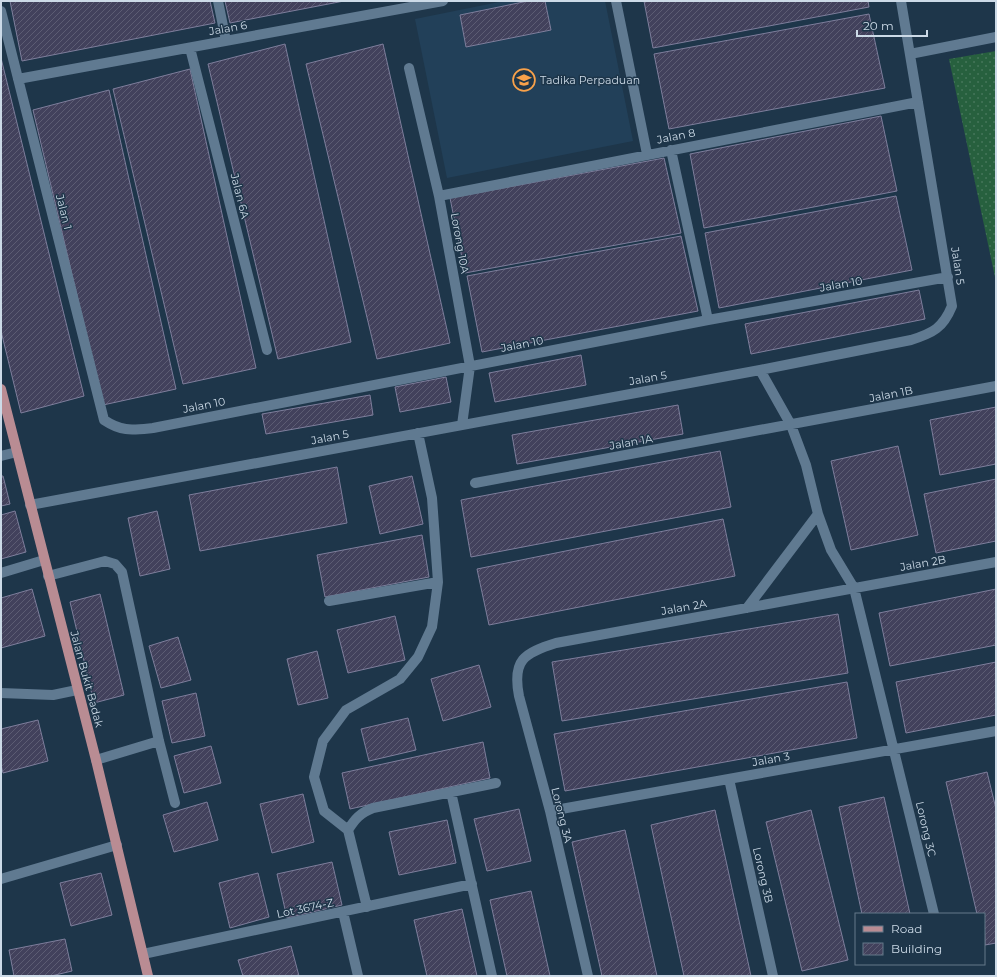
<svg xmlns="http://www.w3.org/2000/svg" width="997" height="977" font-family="Montserrat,sans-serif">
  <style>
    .built { fill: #224059 }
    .grass { fill: url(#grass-dots) }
    .building { fill: url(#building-hatch); stroke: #7e7e9c }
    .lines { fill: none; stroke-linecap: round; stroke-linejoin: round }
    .minor { stroke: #607a91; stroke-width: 10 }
    .major { stroke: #b98c93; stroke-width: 10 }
    .labels { text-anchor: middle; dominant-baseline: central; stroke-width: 3; stroke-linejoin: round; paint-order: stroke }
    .street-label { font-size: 11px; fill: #ccdae7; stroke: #1e364a }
    .poi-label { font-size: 11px; fill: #ccdae7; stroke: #1e364a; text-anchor: start }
  </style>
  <defs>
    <pattern id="grass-dots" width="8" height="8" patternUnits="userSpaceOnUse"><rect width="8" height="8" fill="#27603e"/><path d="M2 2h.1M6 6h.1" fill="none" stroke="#45765a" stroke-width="1.8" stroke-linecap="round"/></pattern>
    <pattern id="building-hatch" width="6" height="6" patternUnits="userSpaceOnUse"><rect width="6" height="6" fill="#42415c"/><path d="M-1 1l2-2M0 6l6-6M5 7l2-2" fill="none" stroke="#5c5c73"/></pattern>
  </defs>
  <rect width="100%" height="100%" fill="#1e364a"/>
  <path class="built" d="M504 1H605L633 141 447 178 415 19Z"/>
  <path class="grass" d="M996 51V282L949 59Z"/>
  <path class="building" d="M10 1H210L215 23 22 61Z
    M225 1H344L230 23Z
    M528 1H545L551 30 466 47 460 15Z
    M644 1H868L869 7 653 48Z
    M869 14 885 88 669 129 654 54Z
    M285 44 351 342 278 359 208 64Z
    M383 44 450 343 377 359 306 64Z
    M1 58 84 396 21 413 1 331Z
    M190 69 256 368 183 384 113 89Z
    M109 90 176 389 103 405 33 110Z
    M881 116 897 191 704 228 690 154Z
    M664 158 681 233 465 273 450 198Z
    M896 196 912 270 719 308 705 233Z
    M681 236 698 311 482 352 467 276Z
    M919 290 925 319 751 354 745 324Z
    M581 355 586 385 495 402 489 373Z
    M446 377 451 402 400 412 395 387Z
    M370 395 373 415 266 434 262 414Z
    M678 405 683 434 517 464 512 435Z
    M996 407V464L940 475 930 420Z
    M898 446 918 535 851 550 831 461Z
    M720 451 731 507 471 557 461 500Z
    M337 467 347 523 200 551 189 495Z
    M1 476H3L10 504 1 506Z
    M412 476 423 524 380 534 369 486Z
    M996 479V541L936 553 924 494Z
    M15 511 26 552 1 559V515Z
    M157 511 170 569 140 576 128 518Z
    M723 519 735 576 489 625 477 569Z
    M422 535 429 577 325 597 317 555Z
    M32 589 45 636 1 648V598Z
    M996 589V645L890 666 879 613Z
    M100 594 124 695 94 703 70 602Z
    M838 614 848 673 562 721 552 662Z
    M395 616 405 660 348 673 337 630Z
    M178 637 191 680 161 688 149 646Z
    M317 651 328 698 298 705 287 659Z
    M996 662V715L906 733 896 682Z
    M479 665 491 707 443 721 431 679Z
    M847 682 857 738 565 791 554 734Z
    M196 693 205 736 172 743 162 701Z
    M408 718 416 750 369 761 361 729Z
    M38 720 48 761 3 773 1 765V729Z
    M483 742 490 778 350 809 342 773Z
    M211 746 221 783 184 793 174 756Z
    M987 772 996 809V943L985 945 984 914H977L946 782Z
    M303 794 314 842 272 853 260 804Z
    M884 797 910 914H862L839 807Z
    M207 802 218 840 174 852 163 815Z
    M519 809 531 861 487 871 474 819Z
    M715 810 751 976H684L651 825Z
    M811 810 848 960 802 971 766 822Z
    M447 820 456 863 399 875 389 832Z
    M625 830 657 976H602L572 842Z
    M332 862 342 905 287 918 277 874Z
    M101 873 112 915 71 926 60 883Z
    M258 873 269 917 230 928 219 883Z
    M531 891 550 976H507L490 900Z
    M462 909 477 976H427L414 920Z
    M65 939 72 971 51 976H14L9 950Z
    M291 946 299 976H243L238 960Z"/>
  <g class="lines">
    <path class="minor" d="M218 1 226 41
      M616 1 647 154
      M1 11 104 420C122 432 132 430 153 428L708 320 948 277
      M190 48 267 350
      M910 54 996 37
      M409 68 439 196 470 366 462 425
      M18 79 443 1
      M671 150 708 320
      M439 196 918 102
      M760 370 791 425 806 465 818 514 831 550 854 588 934 914
      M1 456 17 452
      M475 483 996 386
      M30 505 760 370 911 340C933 333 943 328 952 306L901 1
      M1 573 44 560
      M48 576 105 561 115 564 122 572 159 741 175 803
      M329 601 438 582
      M747 608 818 514
      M1 693 53 695 77 690
      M96 760 159 741
      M729 779 773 976
      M451 792 492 976
      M550 811 996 731
      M348 830C355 819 360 813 373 808L496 783
      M1 879 117 845
      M367 907 348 830 324 811 314 777 323 741 346 710 400 679 418 657 432 627 438 582 432 498 418 433
      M343 912 358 976
      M143 954 472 884
      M588 976 550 811 519 696C512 660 524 653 556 643L996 562"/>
    <path class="major" d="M1 389 96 760 148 976"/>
  </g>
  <defs>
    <g id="school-ring" transform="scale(1.15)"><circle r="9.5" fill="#1e364a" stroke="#f8a14a" stroke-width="1.5"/><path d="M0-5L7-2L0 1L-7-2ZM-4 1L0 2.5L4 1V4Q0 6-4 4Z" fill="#f8a14a"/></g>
  </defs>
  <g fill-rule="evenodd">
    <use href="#school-ring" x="524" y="80"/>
  </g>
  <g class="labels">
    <g class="street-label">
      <text transform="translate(228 28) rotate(-10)">Jalan 6</text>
      <text transform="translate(676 136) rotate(-11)">Jalan 8</text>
      <text transform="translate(240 196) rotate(76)">Jalan 6A</text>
      <text transform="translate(64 212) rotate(76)">Jalan 1</text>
      <text transform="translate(460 243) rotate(80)">Lorong 10A</text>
      <text transform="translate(958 266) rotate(81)">Jalan 5</text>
      <text transform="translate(841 284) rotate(-10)">Jalan 10</text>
      <text transform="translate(522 344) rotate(-11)">Jalan 10</text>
      <text transform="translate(648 378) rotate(-10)">Jalan 5</text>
      <text transform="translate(891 394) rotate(-11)">Jalan 1B</text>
      <text transform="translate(204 405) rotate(-11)">Jalan 10</text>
      <text transform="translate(330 437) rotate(-11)">Jalan 5</text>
      <text transform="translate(631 442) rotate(-10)">Jalan 1A</text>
      <text transform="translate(923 563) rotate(-10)">Jalan 2B</text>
      <text transform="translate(684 607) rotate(-10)">Jalan 2A</text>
      <text transform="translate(87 679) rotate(75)">Jalan Bukit Badak</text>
      <text transform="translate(771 759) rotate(-10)">Jalan 3</text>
      <text transform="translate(562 815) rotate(76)">Lorong 3A</text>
      <text transform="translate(926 829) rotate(77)">Lorong 3C</text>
      <text transform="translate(763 875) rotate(77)">Lorong 3B</text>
      <text transform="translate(305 908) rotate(-12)">Lot 3674-Z</text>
    </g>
    <g class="poi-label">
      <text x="540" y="80">Tadika Perpaduan</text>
    </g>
  </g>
  <rect width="997" height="977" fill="none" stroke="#ccdae7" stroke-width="4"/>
  <rect x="855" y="913" width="130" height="52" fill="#1e364a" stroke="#647889"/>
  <rect x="863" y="926" width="20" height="6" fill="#b98c93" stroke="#647889"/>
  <text x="891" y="933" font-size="12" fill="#ccdae7">Road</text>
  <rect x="863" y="943" width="20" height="12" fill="url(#building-hatch)" stroke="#647889"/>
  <text x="891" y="953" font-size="12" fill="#ccdae7">Building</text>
  <path d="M857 30v6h70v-6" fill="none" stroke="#ccdae7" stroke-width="2"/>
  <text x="863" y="30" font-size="12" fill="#ccdae7" stroke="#1e364a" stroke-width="3" paint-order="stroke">20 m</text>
</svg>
